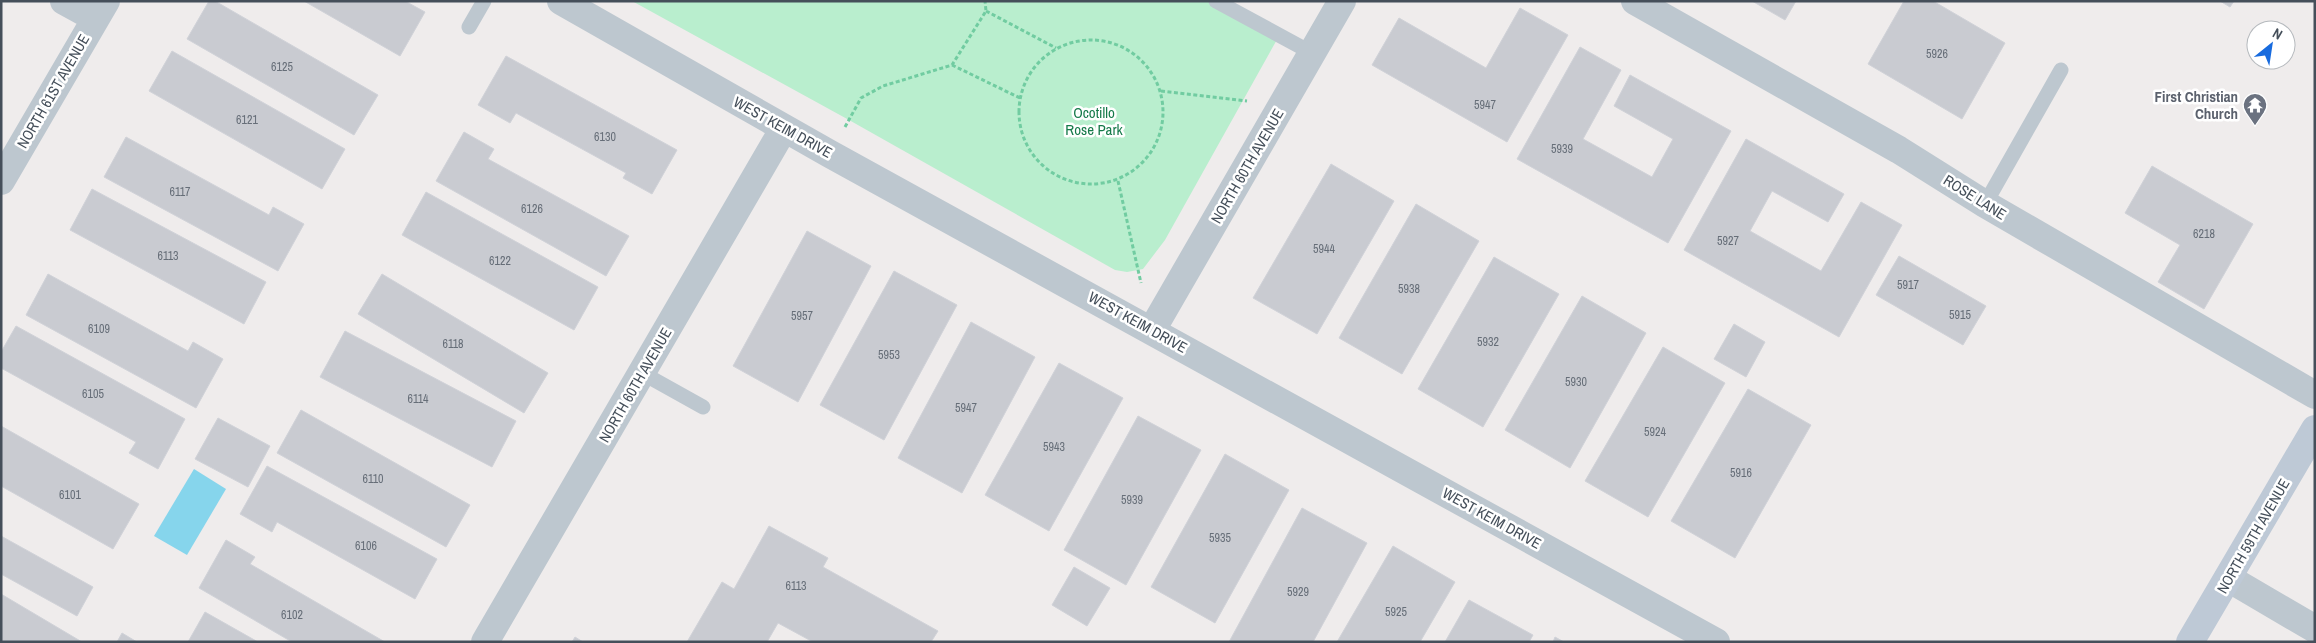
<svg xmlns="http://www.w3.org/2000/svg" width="2316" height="643" font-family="'Archivo Narrow',sans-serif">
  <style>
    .green { fill: #b9eece }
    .water { fill: #86d5ec }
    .building { fill: #c9cbd1; stroke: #d0d2d8 }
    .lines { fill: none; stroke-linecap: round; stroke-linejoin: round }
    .path { stroke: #71cca1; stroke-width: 3; stroke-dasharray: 4 2.5; stroke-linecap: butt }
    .lane { stroke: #bdc7cf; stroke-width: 15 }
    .street { stroke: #bdc7cf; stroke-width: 28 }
    .secondary { stroke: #bec9d6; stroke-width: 28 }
    .labels { text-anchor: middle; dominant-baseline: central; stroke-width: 5; stroke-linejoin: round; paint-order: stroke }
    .number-label { font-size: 12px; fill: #666e78 }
    .street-label { font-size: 15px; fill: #454f5a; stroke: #fff }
    .worship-label { font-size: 15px; font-weight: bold; fill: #5b616d; stroke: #fff; text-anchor: end }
    .park-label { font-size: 15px; fill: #167a4a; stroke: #fff }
  </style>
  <rect width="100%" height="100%" fill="#efecec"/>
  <path class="green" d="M632 1H1216L1279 36 1165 240 1143 269 1127 272 1115 270 849 120Z"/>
  <path class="water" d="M194 469 226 489 187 555 154 536Z"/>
  <path class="building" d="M209 1H215L378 95 354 135 187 39Z
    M304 1H405L425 12 400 56Z
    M1752 1H1796L1785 20Z
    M1904 1H1933L2005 43 1962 119 1868 64Z
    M2220 1H2234L2230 7Z
    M1520 8 1568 35 1507 142 1372 65 1399 18 1486 68Z
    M1580 47 1621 70 1583 139 1652 177 1673 139 1614 106 1630 75 1731 131 1668 243 1517 159Z
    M172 51 345 149 322 189 149 91Z
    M506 56 677 150 652 194 623 178 626 173 516 113 510 123 478 105Z
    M464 132 494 149 488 159 629 236 606 276 436 181Z
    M126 137 269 215 273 207 304 224 278 271 104 177Z
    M1746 139 1844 194 1828 222 1772 191 1750 231 1821 271 1861 202 1902 225 1839 337 1684 250Z
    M1331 164 1394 201 1317 334 1253 298Z
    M2152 166 2253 224 2204 309 2158 282 2180 245 2125 213Z
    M92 189 266 282 244 324 70 230Z
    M426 192 598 287 574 330 402 235Z
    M1416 204 1479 241 1402 374 1339 338Z
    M807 231 871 266 798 402 733 366Z
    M1899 256 1986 306 1963 345 1876 295Z
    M1494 257 1559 294 1483 427 1418 389Z
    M894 271 957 305 884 440 820 405Z
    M48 274 188 351 193 342 223 359 196 408 26 315Z
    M382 274 548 373 524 413 358 314Z
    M1582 296 1646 333 1570 468 1505 430Z
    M971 322 1035 357 962 493 898 458Z
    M1734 324 1765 342 1746 377 1714 359Z
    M16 326 185 419 158 469 129 453 136 442 1 368V352Z
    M345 331 516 421 492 467 320 377Z
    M1663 347 1725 383 1648 517 1585 481Z
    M1059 363 1123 398 1049 531 985 495Z
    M1748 389 1811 425 1735 558 1671 521Z
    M301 410 470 505 446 547 277 453Z
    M1138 416 1201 450 1126 585 1064 550Z
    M218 418 270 446 248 487 195 459Z
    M1 426 139 504 113 549 1 486Z
    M1225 454 1289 490 1215 623 1151 587Z
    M267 466 437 559 415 599 277 522 272 532 240 514Z
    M1302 508 1367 543 1313 642H1229Z
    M769 526 828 558 823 567 938 631 931 642H813L778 623 767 642H687L722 582 734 589Z
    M1 536 93 587 77 616 1 574Z
    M226 540 255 557 250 564 385 642H292L199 588Z
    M1393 546 1455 582 1420 642H1337Z
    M1074 567 1110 588 1087 626 1052 605Z
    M1 594 82 642H1Z
    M1469 600 1533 635 1529 642H1445Z
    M205 612 258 642H188Z
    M122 633 137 642H117Z
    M575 637 583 642H572Z
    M1555 637 1564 642H1553Z"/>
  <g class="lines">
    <path class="path" d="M986 11 1056 48
      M1019 112a72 72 0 1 1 144 0a72 72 0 1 1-144 0Z
      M952 65 1020 98
      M1161 91 1247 101
      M845 127 861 98 883 86 952 65 986 11 985 1
      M1118 181 1141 283"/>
    <path class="lane" d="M1216 1 1312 53
      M469 27 484 1
      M1985 204 2061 70
      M642 373 703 407"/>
    <path class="street" d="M64 1 95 18
      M561 1 830 154 1716 642
      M1635 1 1899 150 1985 204 2315 395
      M1 181 106 1
      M1152 330 1342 1
      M2228 578 2315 629
      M485 642 784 128"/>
    <path class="secondary" d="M2190 642 2315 429"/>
  </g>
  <defs>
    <g id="temple-pin" transform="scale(1.25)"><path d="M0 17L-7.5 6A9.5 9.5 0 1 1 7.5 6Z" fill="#6b7280" stroke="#fff"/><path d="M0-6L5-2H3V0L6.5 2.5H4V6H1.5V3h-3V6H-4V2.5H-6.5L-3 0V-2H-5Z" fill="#fff"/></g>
  </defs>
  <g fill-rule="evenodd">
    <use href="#temple-pin" x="2255" y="105"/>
  </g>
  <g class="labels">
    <g class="number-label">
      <text x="1937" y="54">5926</text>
      <text x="282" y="67">6125</text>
      <text x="1485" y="105">5947</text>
      <text x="247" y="120">6121</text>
      <text x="605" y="137">6130</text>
      <text x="1562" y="149">5939</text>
      <text x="180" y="192">6117</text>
      <text x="532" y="209">6126</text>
      <text x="2204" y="234">6218</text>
      <text x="1728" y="241">5927</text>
      <text x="1324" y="249">5944</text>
      <text x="168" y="256">6113</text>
      <text x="500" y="261">6122</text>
      <text x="1908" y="285">5917</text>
      <text x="1409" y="289">5938</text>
      <text x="1960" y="315">5915</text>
      <text x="802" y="316">5957</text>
      <text x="99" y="329">6109</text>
      <text x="1488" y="342">5932</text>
      <text x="453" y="344">6118</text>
      <text x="889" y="355">5953</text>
      <text x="1576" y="382">5930</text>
      <text x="93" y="394">6105</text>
      <text x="418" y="399">6114</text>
      <text x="966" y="408">5947</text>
      <text x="1655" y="432">5924</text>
      <text x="1054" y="447">5943</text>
      <text x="1741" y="473">5916</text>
      <text x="373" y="479">6110</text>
      <text x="70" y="495">6101</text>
      <text x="1132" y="500">5939</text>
      <text x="1220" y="538">5935</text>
      <text x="366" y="546">6106</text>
      <text x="796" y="586">6113</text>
      <text x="1298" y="592">5929</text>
      <text x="1396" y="612">5925</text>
      <text x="292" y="615">6102</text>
    </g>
    <g class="street-label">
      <text transform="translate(53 91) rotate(-60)">NORTH 61ST AVENUE</text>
      <text transform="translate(783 127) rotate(29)">WEST KEIM DRIVE</text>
      <text transform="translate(1247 166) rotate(-60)">NORTH 60TH AVENUE</text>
      <text transform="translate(1975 197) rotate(32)">ROSE LANE</text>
      <text transform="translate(1138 322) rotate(29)">WEST KEIM DRIVE</text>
      <text transform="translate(635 385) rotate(-60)">NORTH 60TH AVENUE</text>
      <text transform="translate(1492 518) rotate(29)">WEST KEIM DRIVE</text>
      <text transform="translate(2253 536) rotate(-60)">NORTH 59TH AVENUE</text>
    </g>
    <g class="worship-label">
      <text x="2238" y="96">First Christian<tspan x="2238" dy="17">Church</tspan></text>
    </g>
    <g class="park-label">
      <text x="1094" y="112">Ocotillo<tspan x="1094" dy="17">Rose Park</tspan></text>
    </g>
  </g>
  <rect width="2316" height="643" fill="none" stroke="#454f5a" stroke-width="5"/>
  <g transform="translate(2271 45) rotate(30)"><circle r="24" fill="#ffffff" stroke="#b5b9bd"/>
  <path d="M0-4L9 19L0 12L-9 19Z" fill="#186bde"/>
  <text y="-8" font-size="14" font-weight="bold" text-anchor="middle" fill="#454f5a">N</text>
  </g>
</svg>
